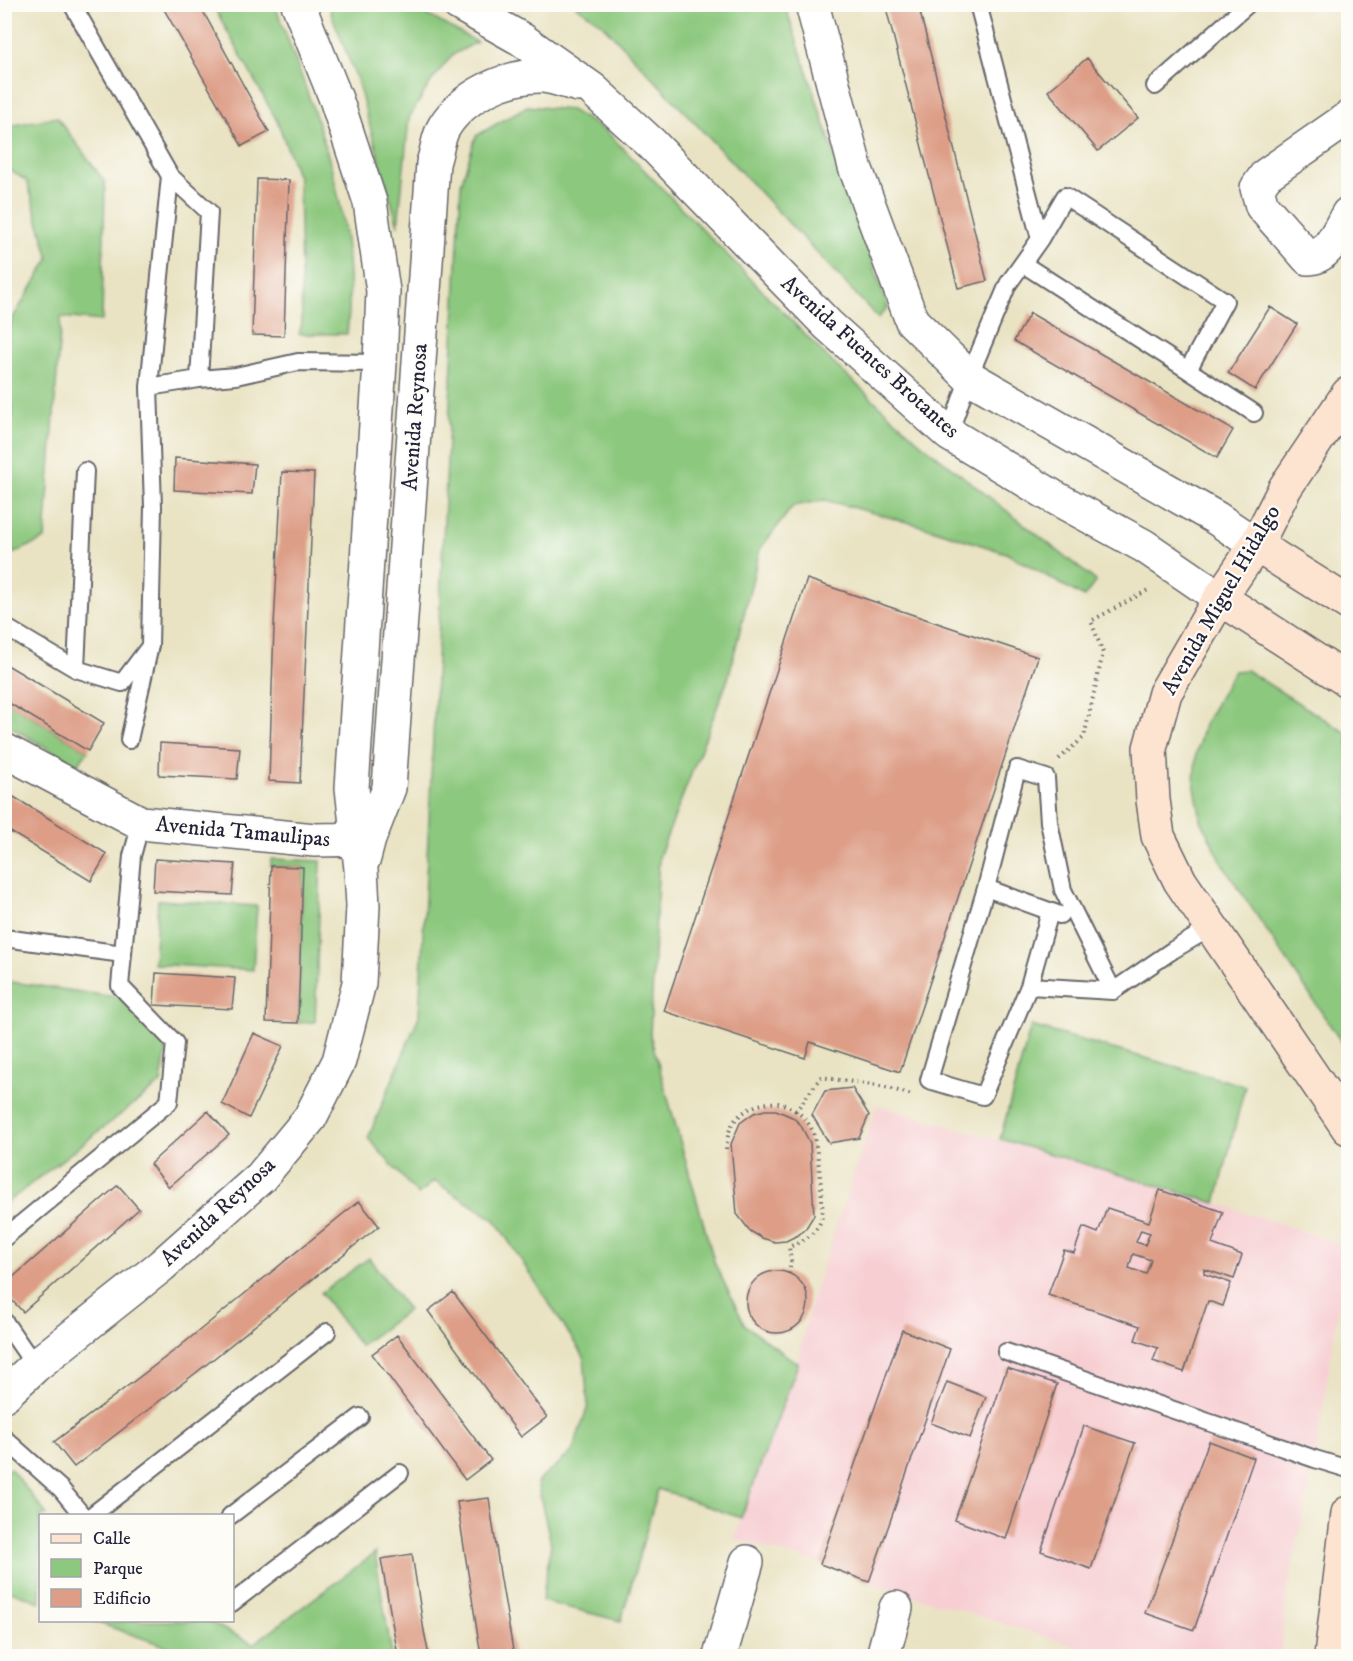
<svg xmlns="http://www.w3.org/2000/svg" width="1353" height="1661" font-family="'IM FELL DW Pica',serif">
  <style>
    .built { fill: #f7cfd3 }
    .green { fill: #8cc87e; stroke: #57755c; stroke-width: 1.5 }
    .building { fill: #dd9d86; fill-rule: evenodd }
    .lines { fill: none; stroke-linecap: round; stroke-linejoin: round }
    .lane-casing { stroke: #68666b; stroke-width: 20 }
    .street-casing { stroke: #68666b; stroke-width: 36 }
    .secondary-casing { stroke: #68666b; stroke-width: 36 }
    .path { stroke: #68666b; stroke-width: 4; stroke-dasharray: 1.5 4.5; stroke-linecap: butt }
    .lane { stroke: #fff; stroke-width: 16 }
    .street { stroke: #fff; stroke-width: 33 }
    .secondary { stroke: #fde4d1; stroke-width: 33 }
    .labels { text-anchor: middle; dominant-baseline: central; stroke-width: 4.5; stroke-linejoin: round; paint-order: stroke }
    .street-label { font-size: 22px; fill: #22223b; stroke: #fdfcf7 }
  </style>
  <rect width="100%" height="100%" fill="#fdfcf7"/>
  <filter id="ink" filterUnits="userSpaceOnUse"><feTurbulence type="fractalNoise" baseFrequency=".0167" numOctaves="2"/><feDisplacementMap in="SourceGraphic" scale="12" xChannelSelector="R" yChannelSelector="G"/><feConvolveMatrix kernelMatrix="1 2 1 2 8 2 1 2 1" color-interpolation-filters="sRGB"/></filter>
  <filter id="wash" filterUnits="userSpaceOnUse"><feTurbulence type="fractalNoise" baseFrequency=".008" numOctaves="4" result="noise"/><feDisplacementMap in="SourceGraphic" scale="24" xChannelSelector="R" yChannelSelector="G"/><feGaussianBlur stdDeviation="1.35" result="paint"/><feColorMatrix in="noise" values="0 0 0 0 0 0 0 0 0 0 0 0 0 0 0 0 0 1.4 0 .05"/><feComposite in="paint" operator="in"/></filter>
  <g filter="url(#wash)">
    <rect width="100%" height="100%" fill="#e9e3c3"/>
    <path class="built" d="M877 1105 1216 1203 1348 1246 1315 1459 1286 1597 1280 1656H1107L869 1582 820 1564 734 1539 797 1364 811 1301Z"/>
    <path class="green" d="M213 5H275C314 111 361 218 347 334H299L302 323 299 180 278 123Z
      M328 5H409L477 42 452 55 430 83 409 118 398 226 357 80Z
      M575 5H785L839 168 888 307 878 318 602 24Z
      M527 106 571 110 606 131 833 363 923 445 1096 581 1084 597 1006 553 929 528 825 500 793 506 760 549 728 679 659 857 650 1035 715 1264 745 1325 798 1364 741 1518 658 1489 621 1621 542 1601 551 1544 537 1482 572 1452 588 1406 584 1357 495 1220 434 1181 418 1195 368 1138 419 1016 461 184 476 136Z
      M5 114 9 126 57 117 105 182 102 321 61 317 45 539 5 557V441L13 414 5 371V359L11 321 49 259 27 181 5 167Z
      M1246 670 1348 734V1052L1223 865 1201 820 1194 782 1196 754 1204 725 1234 671Z
      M4 700 88 751 76 766 5 723Z
      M271 859 321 861 315 1022 298 1023 303 867 271 866Z
      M158 900 257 906 253 970 154 964Z
      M5 981 122 998 167 1045 161 1083 5 1204Z
      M1031 1026 1245 1086 1216 1203 1000 1139Z
      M369 1258 408 1310 360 1346 321 1293Z
      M10 1468 47 1515 40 1516V1602L5 1589 4 1473Z
      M375 1553 392 1656H194L93 1621H208L253 1644Z"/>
    <g id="blocks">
      <path class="building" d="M161 4H199L269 132 242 146Z
        M885 4H918L987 281 958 288Z
        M1087 58 1138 118 1098 151 1048 91Z
        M257 179 289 180 284 336 252 335Z
        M1270 307 1297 324 1255 390 1228 373Z
        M1030 313 1233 430 1217 458 1014 341Z
        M175 458 255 464 252 494 174 490Z
        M282 472 314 473 300 783 269 781 274 626Z
        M807 579 1038 657 900 1072 810 1042 805 1058 664 1011Z
        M4 663 104 723 88 751 4 700Z
        M160 743 240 748 237 779 159 775Z
        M4 791 107 854 91 881 4 828Z
        M155 859 235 864 232 895 153 891Z
        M271 866 303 867 298 1023 266 1022Z
        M156 973 235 978 232 1009 154 1005Z
        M254 1033 283 1046 249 1118 222 1104Z
        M852 1088 869 1115 859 1138 829 1143 812 1115 825 1091Z
        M765 1110H776L792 1117 800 1124 810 1143 814 1215 806 1228 798 1235 786 1241 775 1242 762 1238 750 1231 737 1214 731 1144 740 1123 754 1113Z
        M208 1111 229 1135 169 1187 150 1164Z
        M118 1185 139 1209 23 1312 4 1292V1285Z
        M1160 1190 1223 1212 1212 1244 1242 1255 1234 1279 1204 1269V1274L1231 1283 1223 1306 1208 1301 1184 1372 1153 1361 1158 1348 1135 1340 1140 1326 1048 1295 1064 1250 1074 1253 1083 1227 1098 1233 1107 1208 1149 1222ZM1141 1230 1150 1233 1145 1245 1136 1242ZM1133 1254 1151 1260 1146 1274 1129 1268Z
        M359 1201 379 1226 197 1372 74 1467 54 1442 179 1347Z
        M746 1302a31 31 0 1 1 62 0a31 31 0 1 1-62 0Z
        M453 1292 547 1417 521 1437 428 1311Z
        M902 1330 950 1349 869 1582 820 1564Z
        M397 1335 491 1460 465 1480 372 1354Z
        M1007 1368 1057 1384 1006 1539 955 1520Z
        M947 1382 986 1397 970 1438 931 1423Z
        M1084 1426 1135 1443 1091 1569 1041 1551Z
        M1209 1441 1254 1458 1194 1630 1145 1613Z
        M489 1498 500 1574 514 1656H481L457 1502Z
        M412 1554 424 1631 429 1656H398L381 1559Z"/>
    </g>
  </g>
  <g filter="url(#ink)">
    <use href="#blocks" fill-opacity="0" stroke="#68666b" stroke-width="1.5"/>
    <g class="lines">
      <g class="lane-casing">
        <path id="lane" d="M72 4 170 176 209 212 199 379 236 376 298 362 380 363
          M1155 86 1248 4
          M1023 264 1188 370 1225 301 1065 196 1040 239
          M1188 370 1254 413
          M149 387 199 379
          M949 434 969 377 1008 284 1040 239 978 4
          M85 471 76 669 122 683 150 646 153 507 149 387 170 176
          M5 627 76 669
          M129 740 149 650
          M986 888 1060 915
          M1050 912 1029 986 983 1096 929 1080 986 888 1017 769 1046 778 1049 822 1063 890 1113 991
          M4 938 123 954
          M1029 986 1113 991 1173 950 1212 927
          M4 1238 169 1102 175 1043 120 986 132 856 141 823
          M4 1321 35 1366
          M1006 1352 1315 1459 1348 1469
          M4 1438 61 1489 83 1516
          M91 1516 327 1332
          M230 1516 360 1417
          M232 1603 400 1473"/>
      </g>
      <g class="street-casing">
        <path id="street" d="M459 4 521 39 592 89 652 144 828 325 949 434 1052 496 1144 546 1220 598
          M812 4 855 167 912 321 969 377 1216 518 1256 545
          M1348 118 1266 175 1257 188 1262 206 1308 258C1329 258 1338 230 1348 214
          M4 750 141 823 315 840 369 839
          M364 858 369 839 389 788 433 163C437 152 438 137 444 127 463 96 506 75 543 76 554 77 567 82 578 85
          M4 1395 35 1366 161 1266 261 1177 310 1118 339 1061 359 983 363 906 361 869 352 788 380 363 383 291 370 202 336 99 298 4
          M720 1656 747 1562
          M883 1656 896 1608"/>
      </g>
      <g class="secondary-casing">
        <path id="secondary" d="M1348 394 1285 488 1256 545 1220 598 1165 693 1150 748 1153 800 1158 836 1180 881 1348 1128
          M1256 545 1348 603
          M1220 598 1348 681
          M1331 1656 1348 1513"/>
      </g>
      <path class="path" d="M1059 759 1084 737 1103 653 1091 621 1150 589
        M726 1149C727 1141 728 1132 732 1125 740 1110 762 1101 778 1103 784 1104 791 1108 796 1111
        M789 1274 791 1261 789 1247C803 1241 819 1233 822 1216 824 1206 817 1143 813 1132 809 1123 804 1117 796 1111L821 1077 885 1087 912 1095"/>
      <use href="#lane" class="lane"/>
      <use href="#street" class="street"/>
      <use href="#secondary" class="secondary"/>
    </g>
  </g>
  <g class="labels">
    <g class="street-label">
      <text transform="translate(870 357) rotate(42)">Avenida Fuentes Brotantes</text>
      <text transform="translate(415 417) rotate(-86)">Avenida Reynosa</text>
      <text transform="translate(1221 600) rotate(-60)">Avenida Miguel Hidalgo</text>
      <text transform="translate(243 832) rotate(5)">Avenida Tamaulipas</text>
      <text transform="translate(218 1212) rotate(-43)">Avenida Reynosa</text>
    </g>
  </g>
  <rect width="1353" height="1661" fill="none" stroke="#fdfcf7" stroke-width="24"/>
  <rect x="39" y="1514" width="195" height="108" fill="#fdfcf7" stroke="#a5a5ac" stroke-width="1.5"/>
  <rect x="51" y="1534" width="30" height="9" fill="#fde4d1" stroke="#a5a5ac" stroke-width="1.5"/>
  <text x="93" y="1544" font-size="18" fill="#22223b">Calle</text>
  <rect x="51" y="1559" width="30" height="18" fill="#8cc87e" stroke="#a5a5ac" stroke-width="1.5"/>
  <text x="93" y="1574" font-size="18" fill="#22223b">Parque</text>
  <rect x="51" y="1589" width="30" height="18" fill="#dd9d86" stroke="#a5a5ac" stroke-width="1.5"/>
  <text x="93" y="1604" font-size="18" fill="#22223b">Edificio</text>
</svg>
